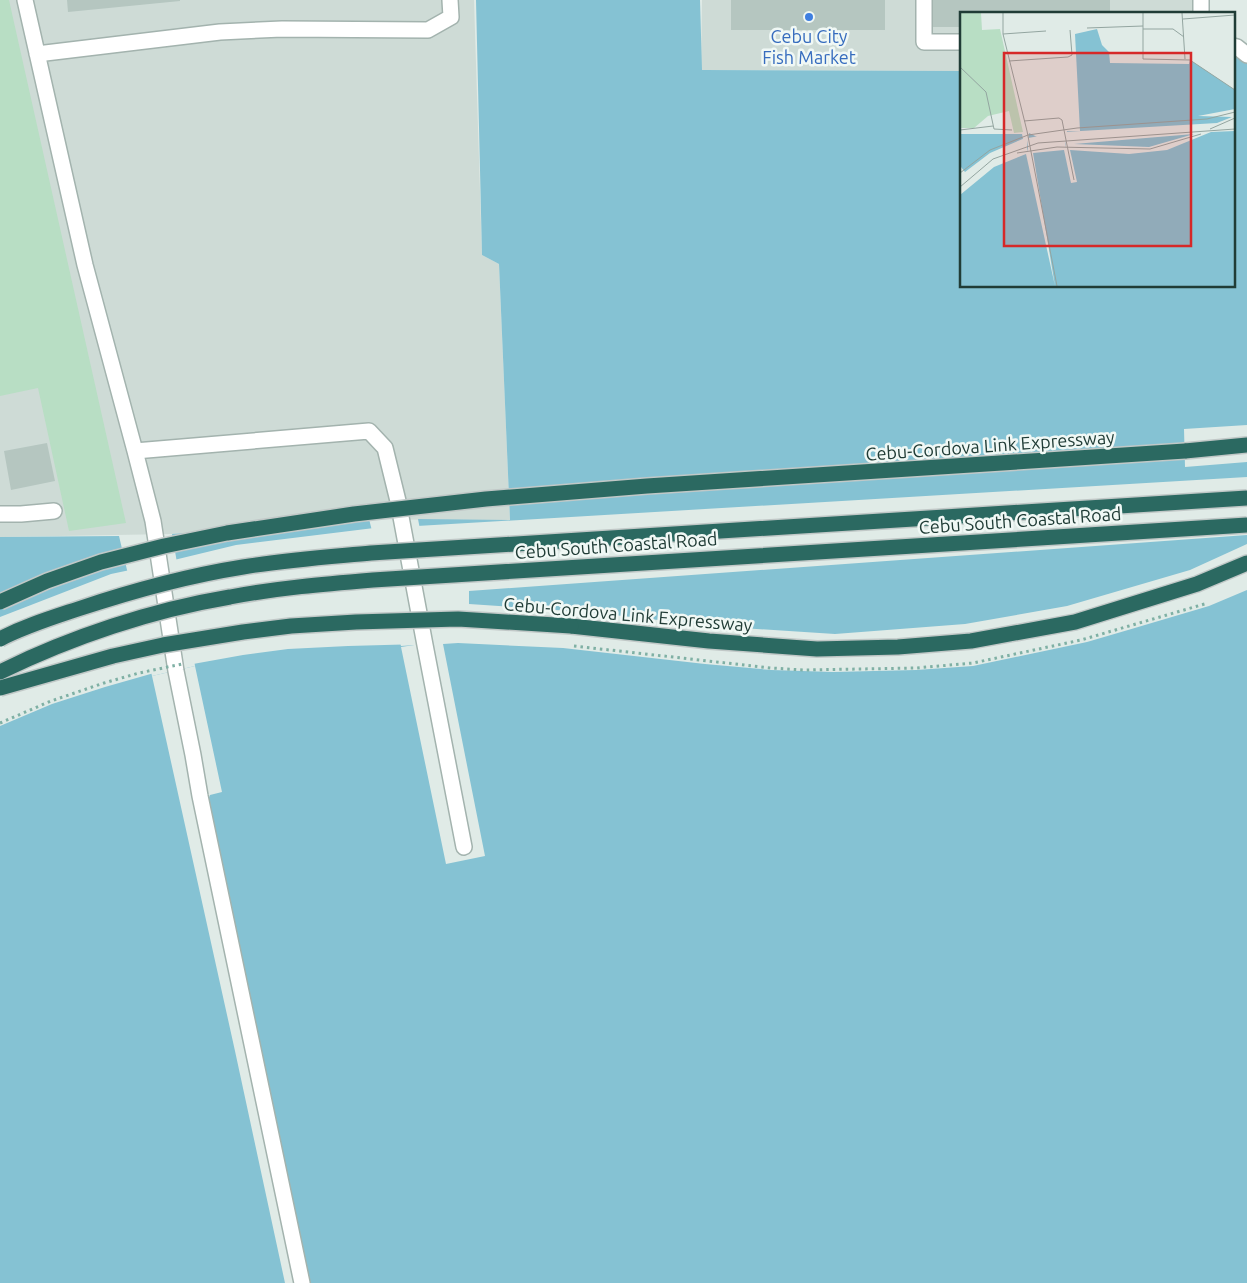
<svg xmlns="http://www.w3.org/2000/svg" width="1247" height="1283" font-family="Ubuntu,sans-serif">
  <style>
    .built { fill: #cedbd6 }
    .green { fill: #b8dec4 }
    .water { fill: #85c2d3 }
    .pier { fill: #e0ebe7 }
    .building { fill: #b5c6c0 }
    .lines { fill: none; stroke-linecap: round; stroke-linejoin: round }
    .minor-casing { stroke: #a3b3ae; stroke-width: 18 }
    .highway-casing { stroke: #c1c8c7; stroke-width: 18 }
    .minor { stroke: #fff; stroke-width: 15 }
    .highway { stroke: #2b6961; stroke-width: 15 }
    .highway-bridge-casing { stroke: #c1c8c7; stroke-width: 18; stroke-linecap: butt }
    .path-bridge { stroke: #7fb0a4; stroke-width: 3; stroke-dasharray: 2.5 4; stroke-linecap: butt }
    .highway-bridge { stroke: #2b6961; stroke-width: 15 }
    .shop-dot { fill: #3f7fe0; stroke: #f0f8f5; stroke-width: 2 }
    .labels { text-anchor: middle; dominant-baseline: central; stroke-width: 5; stroke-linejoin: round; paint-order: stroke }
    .shop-label { font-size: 18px; fill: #366cbe; stroke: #f0f8f5 }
    .street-label { font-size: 18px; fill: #203c36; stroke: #f0f8f5 }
    .inset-road { fill: none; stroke: #93a5a0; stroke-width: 1 }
    .view { fill: #d62828; fill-opacity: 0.15; stroke: #d62828; stroke-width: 2.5 }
    .inset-edge { fill: none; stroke: #203c36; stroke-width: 2.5 }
  </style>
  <rect width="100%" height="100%" fill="#e0ebe7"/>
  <path class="built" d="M0 0H474L482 255 499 264 510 521 369 519 172 534 0 537Z
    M702 0H1196V14H961V71L701 70Z"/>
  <path class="green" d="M0 0H9L126 523 69 531 38 388 0 396Z"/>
  <path class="water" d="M476 0H700L702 70 961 71V286H1233V72H1235L1236 50 1247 59V1283H0V537L119 536 152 676 195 666 172 534 369 519 401 646 442 643 418 519 510 520 499 264 482 255Z"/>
  <path class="pier" d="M1247 425V462L1185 467 1184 429Z
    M1247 477V535L469 591V604L587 612 712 626 835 634 965 624 1067 606 1190 570 1247 544V590L1209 606 1128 630 1087 642 973 666 916 670 833 672 771 670 705 664 563 648 458 643 443 644 485 856 446 864 401 647 421 644 348 646 288 649 243 655 193 664 174 560 236 545 374 528 403 644 439 641 417 526Z
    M130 570 154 673 105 687 52 704 0 726V617L111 574Z
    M195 666 222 792 210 795 207 803 310 1283H285L235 1051 152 676Z"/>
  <path class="building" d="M67 0H180V1L68 12Z
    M731 0H885V30H731Z
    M930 0H1110V14H961V27H930Z
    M47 443 55 481 11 490 4 451Z"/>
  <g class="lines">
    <g class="minor-casing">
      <path id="minor" d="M25 0 85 265 135 451 153 521 176 671 193 755 200 796 302 1283
        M924 0V42H961
        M1201 0V14
        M1233 46 1237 47 1247 55
        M37 54 220 32 282 29 428 30 451 17 450 0
        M135 451 369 431 385 448 398 501 425 645 464 847
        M0 514H21L54 511"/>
    </g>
    <g class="highway-casing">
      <path id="highway" d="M1185 451 1247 445
        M571 626 709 641 817 649 898 647 971 641 1075 622 1197 584 1247 563"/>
    </g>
    <use href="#minor" class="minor"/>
    <use href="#highway" class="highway"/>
    <g class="highway-bridge-casing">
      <path id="highway-bridge" d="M0 602 47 581 101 562 164 546 227 533 354 514 486 499 647 486 1185 451
        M0 639C25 626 51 618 78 609 132 591 186 576 243 567 285 560 328 557 371 553L1247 498
        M0 672C71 637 152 610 230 597 277 588 325 584 373 580L1247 525
        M0 688 113 656 163 645 243 632 291 626 356 622 458 619 571 626"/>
    </g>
    <path class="path-bridge" d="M574 646 771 668 804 670 916 668 973 663 1081 640 1208 603
      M0 723 51 701 104 683 139 673 182 664"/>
    <use href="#highway-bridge" class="highway-bridge"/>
  </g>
  <circle class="shop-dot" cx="809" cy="17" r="5"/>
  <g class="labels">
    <g class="shop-label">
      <text x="809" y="36">Cebu City<tspan x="809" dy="21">Fish Market</tspan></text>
    </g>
    <g class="street-label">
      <text transform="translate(990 445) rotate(-4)">Cebu-Cordova Link Expressway</text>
      <text transform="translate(1020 520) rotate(-4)">Cebu South Coastal Road</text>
      <text transform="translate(616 545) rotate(-4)">Cebu South Coastal Road</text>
      <text transform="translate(628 614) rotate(5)">Cebu-Cordova Link Expressway</text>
    </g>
  </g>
  <g transform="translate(960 12)">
    <rect width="275" height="275" fill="#e0ebe7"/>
    <path d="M0 1H21L22 18 40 17 63 120 54 121 49 99 28 104 14 116H0Z" fill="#b8dec4"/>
    <path d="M137 17 142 33 149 40 150 51 229 52 230 48 275 78V274H0V122H62L66 142 69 121 104 138 107 119H120L115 22Z" fill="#85c2d3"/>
    <path d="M275 97V119L251 120 207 138 169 142 110 138 117 170 111 171 104 138 73 141 95 274 66 142 34 155 0 183 1 155 5 160 30 141 65 126 68 140V126L102 120 106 136 104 120 257 111 272 105 238 104ZM234 122 189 135 114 132Z" fill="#e0ebe7" fill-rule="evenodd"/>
    <path class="inset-road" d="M43 1V22L67 119 97 274M183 1V47L230 48 275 78M222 1 225 47M223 7 275 3M127 16 183 14M183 17H213L224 25M43 22 86 19M49 49 108 45 112 43 110 18M0 55 26 80 34 117 52 118M64 109 99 106 102 108 114 168M250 117 275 106M0 118 33 114M57 141 97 135 190 137 241 122M0 161 30 138 68 123 117 116 247 107 275 100M0 175 33 147 78 131 275 117"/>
    <path class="view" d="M44 41H231V234H44Z"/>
    <rect width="275" height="275" class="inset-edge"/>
  </g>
</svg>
